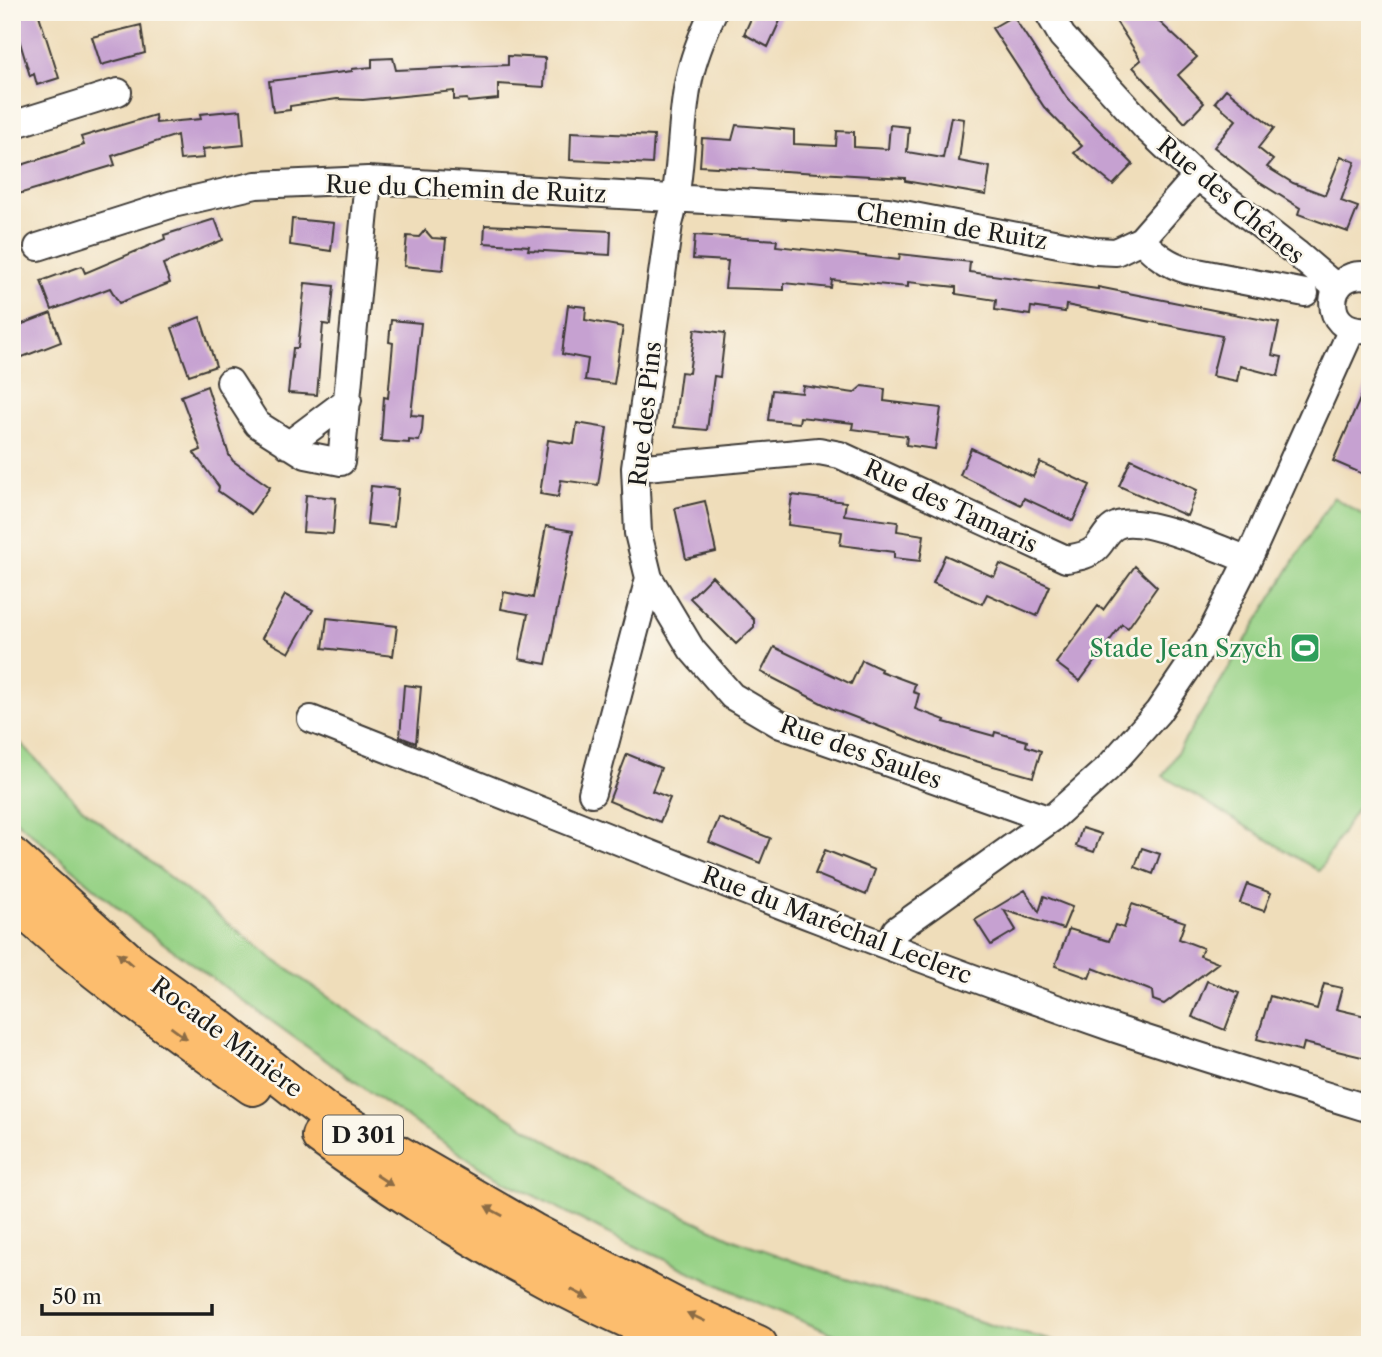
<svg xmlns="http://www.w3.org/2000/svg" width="1382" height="1357" font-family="'Libre Caslon Text',serif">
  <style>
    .green { fill: #97d286; stroke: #5a7751; stroke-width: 2 }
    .building { fill: #c6a1d1 }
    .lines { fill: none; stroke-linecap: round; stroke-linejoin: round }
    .minor-casing { stroke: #3c3934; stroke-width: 30 }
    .highway-casing { stroke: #3c3934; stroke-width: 42 }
    .minor { stroke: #fff; stroke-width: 26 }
    .highway { stroke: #fcbd6e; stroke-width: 38 }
    .oneway { fill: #8c6c45 }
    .labels { text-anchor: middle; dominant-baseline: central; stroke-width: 5; stroke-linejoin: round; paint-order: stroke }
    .shield { fill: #fbf7ec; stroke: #5f5e5a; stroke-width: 2 }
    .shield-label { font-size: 23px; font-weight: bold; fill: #1c1c1c }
    .street-label { font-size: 24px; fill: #1c1c1c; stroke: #fbf7ec }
    .leisure-label { font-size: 24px; fill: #27864d; stroke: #fbf7ec; text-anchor: end }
  </style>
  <rect width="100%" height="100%" fill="#fbf7ec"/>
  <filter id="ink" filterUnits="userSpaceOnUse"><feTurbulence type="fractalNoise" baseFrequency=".0143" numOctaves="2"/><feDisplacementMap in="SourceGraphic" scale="14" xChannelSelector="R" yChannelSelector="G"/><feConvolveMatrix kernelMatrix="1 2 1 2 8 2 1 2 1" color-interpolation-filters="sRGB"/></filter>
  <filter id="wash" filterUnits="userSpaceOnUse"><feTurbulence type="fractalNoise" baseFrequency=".00686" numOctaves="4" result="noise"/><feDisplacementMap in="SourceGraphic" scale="28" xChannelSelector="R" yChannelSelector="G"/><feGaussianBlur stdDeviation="1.57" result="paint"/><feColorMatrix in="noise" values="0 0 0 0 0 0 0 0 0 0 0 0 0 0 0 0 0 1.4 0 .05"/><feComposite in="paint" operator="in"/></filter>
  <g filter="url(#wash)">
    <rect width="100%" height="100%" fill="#efddba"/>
    <path class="green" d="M1333 497 1370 519V786L1319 871 1163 776Z
      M12 734 82 808 273 959 448 1080 625 1188 736 1240 843 1278 997 1327 1070 1345H860L751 1300 607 1233 484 1170 378 1098 137 924 12 817Z"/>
    <g id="blocks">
      <path class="building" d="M34 12H38L59 78 37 85 34 74 30 76 16 29 19 28 16 18Z
        M754 12H784L768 47 744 34Z
        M1110 12H1149L1197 57 1178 75 1204 103 1185 123 1133 67 1141 60Z
        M1013 16 1067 98 1133 164 1113 185 1074 153 1082 146 1044 107 992 28Z
        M141 25 145 53 101 65 92 37Z
        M508 56 545 58 544 87 498 84V99L468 102 467 99 454 100V91L363 100 337 99 290 106V110L273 112 269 81 352 71V69L372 67V59L393 58 396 70 508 65Z
        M1226 89 1274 128 1258 148 1273 160 1267 167 1293 183 1325 195 1341 156 1355 162 1341 201 1358 207 1348 232 1298 214 1300 208 1257 181 1214 147 1236 120 1215 102Z
        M241 110 244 145 203 149 204 158 180 160 177 135 112 156 115 165 12 196V168L84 145 81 137 155 115 156 123 201 119 200 114Z
        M951 117 964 119 959 161 990 167 986 195 905 181V178L700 166 702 138 732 140 736 125 794 130V144L836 146 837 131 854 132V147L888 149 890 125 909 127 907 152 943 158Z
        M571 132 654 136 652 164 570 160Z
        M215 219 223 240 163 264 170 283 119 303 110 288 52 310 41 281 82 266 85 273 165 239 164 235Z
        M292 219 334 223 331 251 290 245Z
        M485 225 611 231 610 255 528 250 529 246 484 243Z
        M425 230 432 238 446 239 443 270 404 266 407 236 419 237Z
        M695 235 777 240 776 246 899 260 900 254 970 262 969 272 1098 289V287L1279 323 1272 355 1282 357 1278 376 1240 366 1237 381 1212 376 1222 336 1066 305 1065 312 1031 307 1030 315 995 310 996 300 956 294V287L908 282V287L832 280 831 288 784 283V290L725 288 728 261 693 259Z
        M305 283 334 286 330 325 323 324 317 395 288 393 293 348H298Z
        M568 305 586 307 585 320 623 327 614 384 585 380 588 359 562 354Z
        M51 313 61 342 12 361V328Z
        M200 317 216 366 189 375 172 328Z
        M391 320 421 323 411 415 423 416 422 430 419 441 409 440V443L381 441 384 397 388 398 393 343 389 342Z
        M695 329 725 333 720 377 714 376 707 430 674 427 681 372 689 373Z
        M1370 376V477L1333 461Z
        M207 386 229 455 233 461 270 487 251 514 218 491 219 487 194 453 201 450 181 396Z
        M803 386 854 393 862 386 885 389 884 401 941 408 935 449 906 445 907 436 852 429 853 423 800 417 799 423 768 420 772 390 802 393Z
        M577 423 607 428 598 485 561 480 558 497 540 494 548 440 574 444Z
        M971 448 1033 477 1040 462 1090 485 1073 521 1024 498 1021 505 960 475Z
        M1131 459 1197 490 1187 516 1119 486Z
        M371 486 398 489 394 527 367 524Z
        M306 495 336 498 333 534 303 532Z
        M792 495 846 502 844 515 898 522 897 531 924 535 920 561 894 558V552L840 545 842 532 788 525Z
        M705 501 716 552 686 559 675 508Z
        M546 526 573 531 546 664 519 659 528 614 501 609 504 592 533 598Z
        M945 555 994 577 1000 564 1050 586 1037 616 987 594 982 604 933 583Z
        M1135 566 1157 587 1128 628 1122 624 1080 681 1056 663 1098 606 1103 610Z
        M712 576 754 620V627L736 644 690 598Z
        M285 595 313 610 289 653 262 638Z
        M327 618 397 626 393 656 323 648Z
        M774 647 851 684 862 660 881 669 880 671 915 684 913 692 919 694 915 709 945 720 944 722 994 736 995 732 1027 741 1026 746 1041 751 1033 777 954 755 833 709 761 672Z
        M404 685 421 687 416 743 400 737Z
        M627 754 661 768 652 791 670 798 660 822 609 801Z
        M719 818 770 838 760 863 709 842Z
        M1082 828 1101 834 1094 852 1076 846Z
        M1142 848 1160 854 1153 874 1135 867Z
        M825 850 875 870 866 895 815 874Z
        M1247 884 1271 893 1264 911 1240 903Z
        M1025 890 1039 912 1044 896 1072 907 1063 929 1004 910 1016 930 991 945 975 920Z
        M1132 904 1185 922 1179 939 1203 948 1200 956 1218 963 1164 1004 1153 1000 1152 991 1093 968 1089 978 1055 966 1069 929 1109 941 1115 925 1124 928Z
        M1207 981 1239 993 1225 1030 1192 1017Z
        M1324 984 1342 988 1336 1009 1370 1017V1059L1304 1043 1302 1051 1257 1039 1270 996 1317 1009Z"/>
    </g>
  </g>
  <g filter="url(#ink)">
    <use href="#blocks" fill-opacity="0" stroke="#3c3934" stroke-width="2"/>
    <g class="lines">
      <g class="minor-casing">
        <path id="minor" d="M1048 12 1062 36 1145 127 1197 176 1296 253 1337 288
          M12 125 118 92
          M1141 240C1156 255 1167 264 1187 270L1305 293
          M38 247 173 204 256 185 368 180 888 211 1095 251 1116 252 1141 240 1197 176
          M1367 330C1319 334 1324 267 1370 276
          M230 382 257 424 306 455 341 462 368 180
          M288 445 348 400
          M635 468 819 451 840 455 1066 559C1077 557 1088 556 1096 548 1104 540 1107 529 1118 525 1141 515 1223 550 1248 560
          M649 578 692 650 732 696 781 725 1050 820
          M311 719C579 824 844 935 1116 1029 1200 1057 1285 1083 1370 1109
          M592 793 649 578 638 533 635 468 669 224C683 176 679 127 689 79 694 55 703 34 713 12
          M888 946 896 930 1050 820 1108 768 1158 712 1209 637 1248 560 1352 329"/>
      </g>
      <g class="highway-casing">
        <path id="highway" d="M12 857 136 969 220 1029 329 1115 532 1232 681 1310 758 1345
          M12 898C87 968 170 1027 253 1086
          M321 1136C435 1219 558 1291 688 1345"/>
      </g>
      <use href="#minor" class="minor"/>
      <use href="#highway" class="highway"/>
    </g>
    <defs><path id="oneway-solid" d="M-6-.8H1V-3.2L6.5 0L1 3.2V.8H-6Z" transform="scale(1.75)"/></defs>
    <g class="oneway">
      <use href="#oneway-solid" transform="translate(125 959) rotate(-139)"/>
      <use href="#oneway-solid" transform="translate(179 1033) rotate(36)"/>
      <use href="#oneway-solid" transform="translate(384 1180) rotate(33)"/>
      <use href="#oneway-solid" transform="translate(494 1211) rotate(-151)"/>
      <use href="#oneway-solid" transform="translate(580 1294) rotate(27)"/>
      <use href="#oneway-solid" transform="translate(696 1317) rotate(-155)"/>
    </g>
  </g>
  <defs>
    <g id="stadium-square" transform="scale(1.575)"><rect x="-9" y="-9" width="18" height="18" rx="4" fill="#2e9e5b" stroke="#fbf7ec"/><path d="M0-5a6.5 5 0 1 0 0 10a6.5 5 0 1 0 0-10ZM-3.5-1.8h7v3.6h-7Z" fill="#fff"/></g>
  </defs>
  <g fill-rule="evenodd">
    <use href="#stadium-square" x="1305" y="648"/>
  </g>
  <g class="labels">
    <rect class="shield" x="323" y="1115.5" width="80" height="39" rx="5"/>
    <g class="shield-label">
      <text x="363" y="1135">D 301</text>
    </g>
    <g class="street-label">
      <text transform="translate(466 189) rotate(2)">Rue du Chemin de Ruitz</text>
      <text transform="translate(1231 200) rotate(40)">Rue des Chênes</text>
      <text transform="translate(952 226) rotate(9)">Chemin de Ruitz</text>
      <text transform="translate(645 414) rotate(-84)">Rue des Pins</text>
      <text transform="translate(951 506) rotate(25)">Rue des Tamaris</text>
      <text transform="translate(861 752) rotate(20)">Rue des Saules</text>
      <text transform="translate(837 925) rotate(21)">Rue du Maréchal Leclerc</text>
      <text transform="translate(227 1037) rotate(37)">Rocade Minière</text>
    </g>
    <g class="leisure-label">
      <text x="1282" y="648">Stade Jean Szych</text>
    </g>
  </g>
  <rect width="1382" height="1357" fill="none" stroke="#fbf7ec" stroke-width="42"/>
  <path d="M42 1304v10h170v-10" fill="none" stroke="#1c1c1c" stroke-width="3.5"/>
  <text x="52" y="1304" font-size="21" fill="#1c1c1c" stroke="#fbf7ec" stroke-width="5" paint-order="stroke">50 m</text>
</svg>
